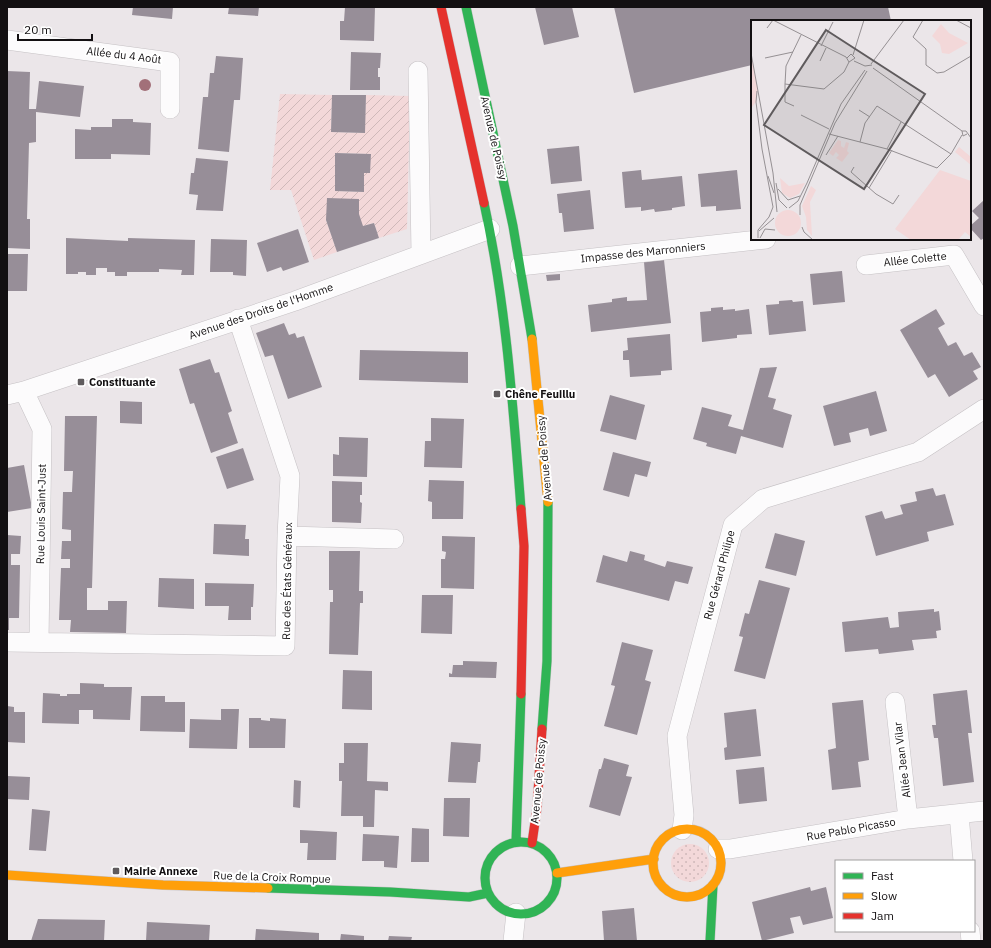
<svg xmlns="http://www.w3.org/2000/svg" width="991" height="948" font-family="'IBM Plex Sans',sans-serif">
  <style>
    .grass { fill: url(#grass-dots) }
    .garden { fill: url(#garden-furrows); fill-rule: evenodd }
    .building { fill: #978e98 }
    .lines { fill: none; stroke-linecap: round; stroke-linejoin: round }
    .street-casing { stroke: #c5c1c4; stroke-width: 20 }
    .fast-casing { stroke: #c5c1c4; stroke-width: 10 }
    .slow-casing { stroke: #c5c1c4; stroke-width: 10 }
    .jam-casing { stroke: #c5c1c4; stroke-width: 10 }
    .street { stroke: #fcfbfc; stroke-width: 19 }
    .fast { stroke: #30b455; stroke-width: 9 }
    .slow { stroke: #ff9f0a; stroke-width: 9 }
    .jam { stroke: #e5322d; stroke-width: 9 }
    .tree { fill: #a27079 }
    .poi-dot { fill: #5f5b5d; stroke: #fff; stroke-width: 1.5 }
    .labels { text-anchor: middle; dominant-baseline: central; stroke-width: 4; stroke-linejoin: round; paint-order: stroke }
    .street-label { font-size: 11px; fill: #131012; stroke: #fff }
    .poi-label { font-size: 11px; font-weight: bold; fill: #131012; stroke: #fff; text-anchor: start }
    .inset-road { fill: none; stroke: #959093; stroke-width: 1 }
    .view { fill: #5f5b5d; fill-opacity: 0.15; stroke: #5f5b5d; stroke-width: 2 }
    .inset-edge { fill: none; stroke: #131012; stroke-width: 2 }
  </style>
  <defs>
    <pattern id="grass-dots" width="8" height="8" patternUnits="userSpaceOnUse"><rect width="8" height="8" fill="#f3d8d9"/><path d="M2 2h.1M6 6h.1" fill="none" stroke="#cfb8b9" stroke-width="1.8" stroke-linecap="round"/></pattern>
    <pattern id="garden-furrows" width="10" height="10" patternUnits="userSpaceOnUse"><rect width="10" height="10" fill="#f3d8d9"/><path d="M-1 1l2-2M0 10L10 0M9 11l2-2" fill="none" stroke="#cfb8b9"/></pattern>
  </defs>
  <rect width="100%" height="100%" fill="#ebe6e9"/>
  <path class="grass" d="M671 863a19 19 0 1 1 38 0a19 19 0 1 1-38 0Z"/>
  <path class="garden" d="M280 94 332 95 331 132 364 133 366 95 410 96 407 229 379 238 374 223 363 226 326 220 337 252 314 260 291 190H270ZM335 153 370 154V173H364L363 192 335 191Z"/>
  <path class="building" d="M133 7H173L172 19 132 15Z
    M229 7H259L258 16 228 14Z
    M345 7H375L374 41 340 40V21H344Z
    M535 7H572L579 37 544 45Z
    M614 7H888L891 21H752V65L634 93Z
    M351 52 381 53 380 68H378V77H380V90H350Z
    M216 56 243 58 240 100H234L229 152 198 149 203 97H208L210 73H214Z
    M7 71 30 72 29 109H36L39 81 84 86 80 117 36 112V142L29 143 27 219H30V249L7 248Z
    M332 95H366L365 133 331 132Z
    M112 119H133V122L151 123 150 155 111 154V159H75V129L91 130V127H112Z
    M579 146 582 181 551 184 547 149Z
    M335 153 371 154 370 173H364V192L335 191Z
    M196 158 228 161 223 211 196 210 198 195 189 194 191 173H194Z
    M641 170 642 180 682 176 685 206 672 208V210L655 212 654 209 641 211V207L625 208 622 172Z
    M737 170 741 209 716 211V206L701 207 698 174Z
    M590 190 594 229 564 232 562 213H559L557 194Z
    M327 198 359 199V214L363 226 374 223 379 238 337 252 326 220Z
    M984 200V238L981 240 970 228V226L979 218 972 211Z
    M298 229 309 262 283 271 281 267 267 272 257 243Z
    M66 238 128 241V238L195 240 194 275H181L182 270 159 269V272H127V276H115V272H107V268H96V275H86V272H78V274H66Z
    M211 239 247 240 246 276 233 275V272H210Z
    M7 254H28L27 291H7Z
    M664 260 671 323 591 332 588 305 612 302V299L627 297V301L647 300 644 262Z
    M842 271 845 302 813 305 810 274Z
    M560 274V280L547 281 546 275Z
    M792 300 793 302 803 301 806 331 769 335 766 305 779 304V301Z
    M723 307V310L735 309V311L749 309 752 334 737 335V338L702 342 700 312 711 311V308Z
    M936 309 945 324 938 328 948 346 956 342 964 356 972 352 981 367 973 371 978 379 949 397 935 374 928 378 900 330Z
    M284 323 289 335 295 333 297 338 304 336 322 387 288 399 273 355 265 357 256 333Z
    M670 334 672 370 661 371V375L630 377 629 360H623V351L628 350 627 338Z
    M360 350 468 352V383L359 380Z
    M210 359 215 373 219 372 232 411 228 413 238 443 211 453 194 403 190 404 179 369Z
    M777 367 768 397 776 399 773 409 792 415 783 448 741 436 736 454 706 446 707 443 693 439 702 407 732 415 728 426 743 430 760 368Z
    M876 391 887 431 870 436 868 428 849 433 851 442 834 446 823 406Z
    M610 395 645 405 636 440 600 431Z
    M120 401 142 402V424L120 423Z
    M65 416H97L92 588H87V610H108V601H127L126 633 70 632 71 620H59L61 568H70V559H61L62 541H71V530L62 529 63 492H72L73 471H64Z
    M431 418 464 419 462 468 424 467 425 441H431Z
    M339 437 368 438 367 477 333 476V454L339 455Z
    M243 448 254 480 227 489 216 457Z
    M613 452 651 462 647 477 635 474 629 497 603 490Z
    M24 465 32 508 7 512V468Z
    M429 480 464 481 463 519H432V502L428 501Z
    M332 481 362 482V495H360V502L362 503 361 523 332 522Z
    M933 488 936 496 945 494 954 525 927 532 929 541 876 556 865 516 882 511 885 519 903 514 900 505 917 501 915 492Z
    M214 524 246 525 245 539H249V556L213 554Z
    M775 533 805 541 796 576 765 568Z
    M7 535 21 536 20 554H11V565H20L19 618H9V630H7Z
    M442 536 475 537 474 589 441 588V559H445L446 552 442 551Z
    M329 551H360L359 591H363V603H360L358 655 329 654 330 602H333V590H329Z
    M630 551 645 555 644 560 665 567 667 561 693 567 688 584 675 581 669 601 596 582 603 555 627 562Z
    M159 578 194 579V609L158 607Z
    M759 580 790 588 765 679 734 671 743 637 739 636 745 613 749 614Z
    M205 583 254 584 253 607H251V620H228L229 606H205Z
    M422 595H453L452 634 421 633Z
    M934 609V612L939 611 941 630 936 631 937 638 912 640 914 650 879 654 878 649 845 652 842 622 888 617 890 628 899 627 898 612Z
    M622 642 653 650 645 680 651 682 637 735 604 726 615 686 611 685Z
    M463 661 497 662 496 678 449 677V673L452 674 453 665H463Z
    M343 670 372 671V710L342 709Z
    M80 683 104 684V687H132L130 720 93 719V710H79V724L42 723 43 693 60 694V696H67V694H80Z
    M967 690 972 733H968L974 782 943 786 938 738H934L932 725H936L933 694Z
    M141 696H165V702H185V732L140 731Z
    M863 700 869 760 858 762 861 787 832 790 828 750 836 748 832 703Z
    M7 706 14 707V712H25V743L7 742Z
    M221 709H239L237 749 189 748 190 719 221 720Z
    M756 709 761 756 725 760 724 748 727 747 724 713Z
    M249 718H261V720L270 721V718L286 719 285 748H249Z
    M451 742 481 744 480 762H478L476 783 448 782Z
    M344 743H368L367 781 388 782V791L375 790 374 827H363V816H341L342 781H339V763H344Z
    M604 758 629 765 626 776 632 777 620 816 589 807 599 769H601Z
    M764 767 767 801 739 804 736 770Z
    M7 776 30 777 29 800 7 799Z
    M294 780 301 781 300 808 293 807Z
    M444 798H470L469 837 443 836Z
    M32 809 50 811 46 851 29 850Z
    M412 828 429 829V862H411Z
    M300 830 337 832 336 860H307L308 843H300Z
    M363 834 399 836 397 868 384 867V861H362Z
    M810 887 811 891 826 887 833 918 803 925 800 916 790 918 794 933 762 941 752 902Z
    M634 908 637 941H604L602 911Z
    M38 919 105 920 104 941H31Z
    M147 922 210 925 209 941H146Z
    M256 929 319 933V941H255Z
    M341 934 364 936V941H340Z
    M389 936 412 937 411 941H388Z"/>
  <g class="lines">
    <g class="street-casing">
      <path id="street" d="M7 40 170 62V109
        M418 71 421 254
        M866 265 954 255 984 306
        M520 266 766 239
        M24 391 42 429 39 642
        M7 395 24 391 295 301 490 229
        M287 536 394 539
        M7 642 285 646 287 536 290 476 238 319
        M895 702 908 819
        M959 814 963 861
        M682 830 684 815 677 736 733 525 763 499 918 452 984 409
        M718 849H730L908 819 984 811
        M970 931 971 941
        M513 941 516 913"/>
    </g>
    <g class="fast-casing">
      <path id="fast" d="M466 7 513 226 532 339
        M484 203C506 303 513 406 521 509
        M542 729 547 661 548 502
        M516 842 521 694
        M485 878a36 36 0 1 1 72 0a36 36 0 1 1-72 0Z
        M268 888 390 892 469 897 488 893
        M710 941 713 885"/>
    </g>
    <g class="slow-casing">
      <path id="slow" d="M532 339 548 502
        M653 863a34 34 0 1 1 68 0a34 34 0 1 1-68 0Z
        M557 873 654 859
        M7 875 163 885 268 888"/>
    </g>
    <g class="jam-casing">
      <path id="jam" d="M441 7 484 203
        M521 694 524 546 521 509
        M532 843 537 808 542 729"/>
    </g>
    <use href="#street" class="street"/>
    <use href="#fast" class="fast"/>
    <use href="#slow" class="slow"/>
    <use href="#jam" class="jam"/>
  </g>
  <circle class="tree" cx="145" cy="85" r="6"/>
  <g class="poi-dot">
    <rect x="77" y="378" width="8" height="8" rx="2"/>
    <rect x="493" y="390" width="8" height="8" rx="2"/>
    <rect x="112" y="867" width="8" height="8" rx="2"/>
  </g>
  <g class="labels">
    <g class="street-label">
      <text transform="translate(124 55) rotate(7)">Allée du 4 Août</text>
      <text transform="translate(494 138) rotate(77)">Avenue de Poissy</text>
      <text transform="translate(643 252) rotate(-6)">Impasse des Marronniers</text>
      <text transform="translate(915 259) rotate(-6)">Allée Colette</text>
      <text transform="translate(261 311) rotate(-19)">Avenue des Droits de l'Homme</text>
      <text transform="translate(544 458) rotate(-95)">Avenue de Poissy</text>
      <text transform="translate(41 514) rotate(-89)">Rue Louis Saint-Just</text>
      <text transform="translate(719 575) rotate(-75)">Rue Gérard Philipe</text>
      <text transform="translate(287 581) rotate(-89)">Rue des États Généraux</text>
      <text transform="translate(902 760) rotate(-97)">Allée Jean Vilar</text>
      <text transform="translate(538 781) rotate(-85)">Avenue de Poissy</text>
      <text transform="translate(851 829) rotate(-10)">Rue Pablo Picasso</text>
      <text transform="translate(272 877) rotate(2)">Rue de la Croix Rompue</text>
    </g>
    <g class="poi-label">
      <text x="89" y="382">Constituante</text>
      <text x="505" y="394">Chêne Feuillu</text>
      <text x="124" y="871">Mairie Annexe</text>
    </g>
  </g>
  <g transform="translate(751 20)">
    <rect width="220" height="220" fill="#ebe6e9"/>
    <path d="M190 4 198 13 217 23 198 34 191 33 189 24 181 16ZM0 33 7 70 5 82 1 87ZM29 158 38 166 54 163 48 174 39 178 31 173ZM60 166 65 170 59 182 61 216 56 210 55 197 51 186ZM24 203a13 13 0 1 1 26 0a13 13 0 1 1-26 0Z" fill="#f3d8d9"/>
    <path d="M208 127 220 137V145L204 132ZM189 150 220 161V217L214 212 207 220H160L144 209Z" fill="#f3d8d9"/>
    <path d="M87 120 90 121V126L93 128 95 122 98 123 96 131 98 133 91 142 85 138 88 135 85 132 82 136 78 133Z" fill="#f3d8d9"/>
    <path class="inset-road" d="M172 0 162 17 175 29V45L186 53 193 52 220 36M205 0 220 8M16 8 22 0 95 37 98 42 104 38 100 34 96 38M50 15 35 46 34 64 73 69 93 52 98 42M70 26 82 2M0 33 22 153 26 192M102 35 113 0M14 38 42 32M69 41 75 28M103 41 114 46 121 45M120 44 153 0M122 48 211 111M34 64V82L43 86M6 71 5 82 11 129 22 187 18 197 7 210V218M108 90 119 97M50 95 78 109M78 114 136 129 186 148 200 134 211 115M216 114 212 116 211 111H215L220 118M109 122 114 103 126 86 200 134M136 129 150 102M75 135 87 116M103 147 100 152 125 174 142 184 148 175M17 156 23 173M25 163 28 180 36 188M118 168 141 130M27 169 37 180 49 176M38 188 47 181 56 163 90 84 114 50M49 195V185L84 103 116 51M51 207 53 212 62 220M8 211 23 198M9 218 14 209 24 210"/>
    <path class="view" d="M75 10 174 74 113 169 13 105Z"/>
    <rect width="220" height="220" class="inset-edge"/>
  </g>
  <rect width="991" height="948" fill="none" stroke="#131012" stroke-width="16"/>
  <rect x="835" y="860" width="140" height="72" fill="#ffffff" stroke="#a19fa0"/>
  <rect x="843" y="873" width="20" height="6" fill="#30b455" stroke="#a19fa0"/>
  <text x="871" y="880" font-size="12" fill="#131012">Fast</text>
  <rect x="843" y="893" width="20" height="6" fill="#ff9f0a" stroke="#a19fa0"/>
  <text x="871" y="900" font-size="12" fill="#131012">Slow</text>
  <rect x="843" y="913" width="20" height="6" fill="#e5322d" stroke="#a19fa0"/>
  <text x="871" y="920" font-size="12" fill="#131012">Jam</text>
  <path d="M18 34v6h74v-6" fill="none" stroke="#131012" stroke-width="2"/>
  <text x="24" y="34" font-size="12" fill="#131012" stroke="#ffffff" stroke-width="3" paint-order="stroke">20 m</text>
</svg>
